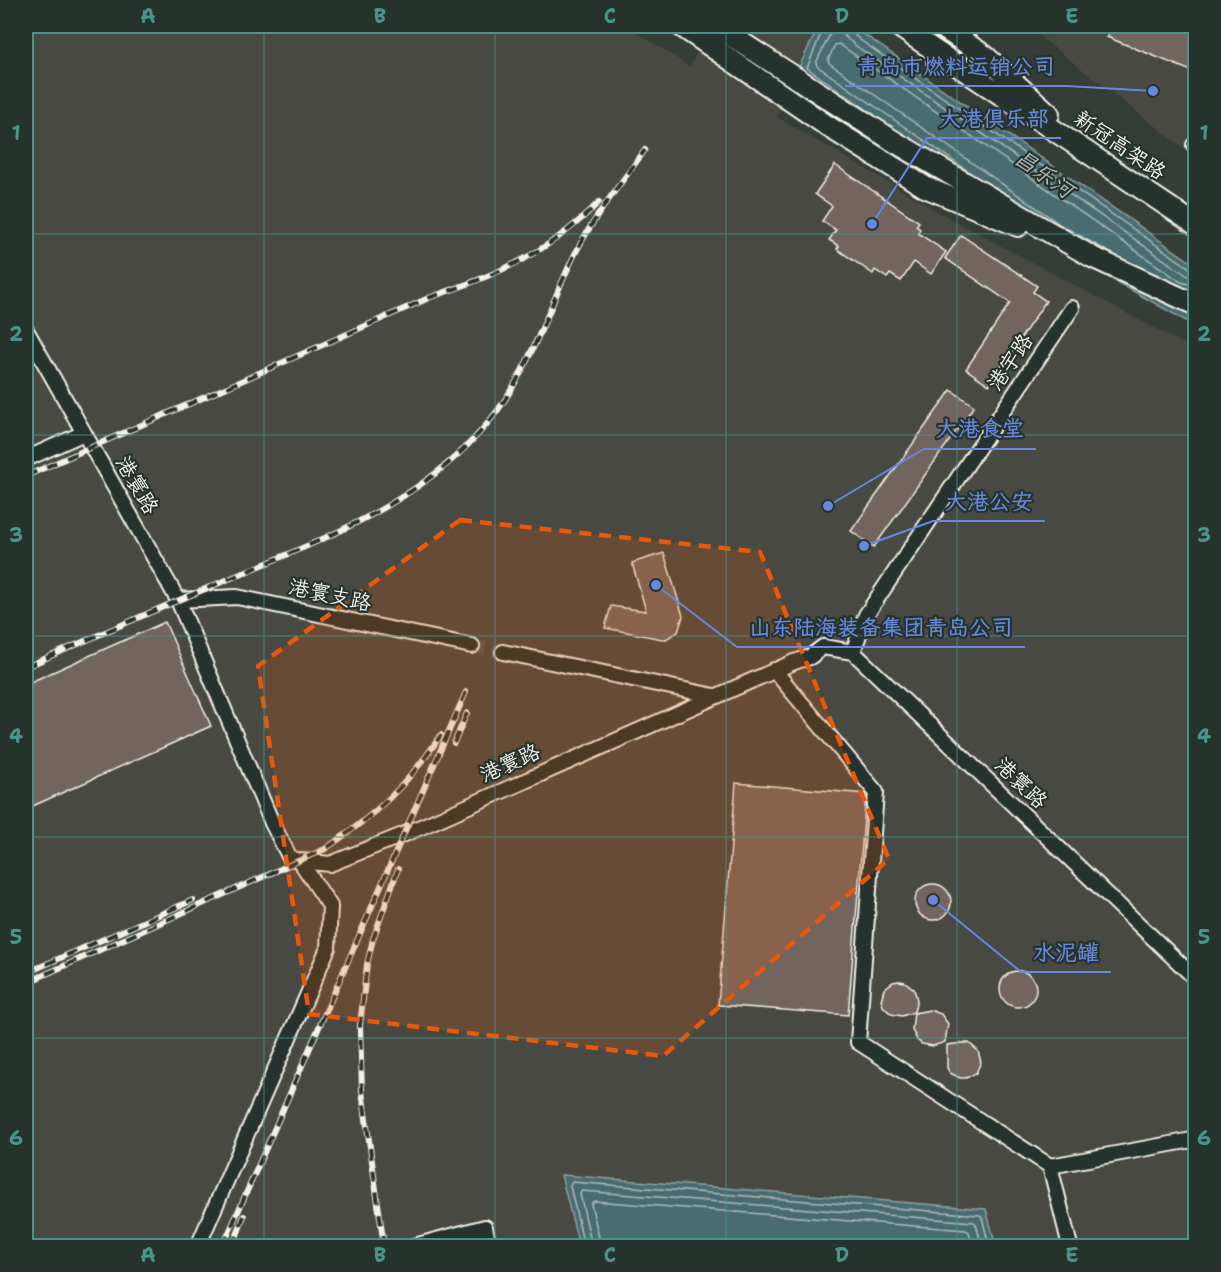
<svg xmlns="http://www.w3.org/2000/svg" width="1221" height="1272" font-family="'Shantell Sans','LXGW WenKai TC',sans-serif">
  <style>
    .built { fill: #474943 }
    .water { fill: #4a6c71; stroke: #8ea1a1; stroke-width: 1.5 }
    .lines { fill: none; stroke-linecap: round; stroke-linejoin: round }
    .shore { stroke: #b0bcb8; stroke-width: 1.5 }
    .building { fill: #72655f; stroke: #f4f1e8; stroke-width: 1.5 }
    .minor-tunnel { stroke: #525852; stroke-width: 14; stroke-dasharray: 14 7; stroke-linecap: butt }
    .minor-casing { stroke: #f4f1e8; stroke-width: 18 }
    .highway-casing { stroke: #f4f1e8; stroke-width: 24 }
    .minor { stroke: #26332d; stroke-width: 14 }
    .highway { stroke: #26332d; stroke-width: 20 }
    .rail-casing { stroke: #f4f1e8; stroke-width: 6 }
    .rail { stroke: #26332d; stroke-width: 4; stroke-dasharray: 11; stroke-linecap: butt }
    .marked { fill: #e8590c; fill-opacity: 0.2; stroke: #e8590c; stroke-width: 4.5; stroke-dasharray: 12 8; stroke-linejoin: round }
    .grid { fill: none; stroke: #48958c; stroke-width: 1.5; stroke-opacity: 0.55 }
    .labels { text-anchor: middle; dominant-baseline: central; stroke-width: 4.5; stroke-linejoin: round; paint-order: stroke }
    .street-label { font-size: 21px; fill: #f4f1e8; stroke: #26332d }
    .water-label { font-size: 22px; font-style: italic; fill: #b0bcb8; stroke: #26332d }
    .leader { fill: none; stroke: #6887de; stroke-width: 2 }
    .callout-dot { fill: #6887de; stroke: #26332d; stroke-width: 2 }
    .callout-label { font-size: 22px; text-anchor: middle; font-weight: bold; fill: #6887de; stroke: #26332d; stroke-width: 4.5; stroke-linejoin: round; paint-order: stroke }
    .neatline { fill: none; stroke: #48958c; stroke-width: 2 }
    .grid-label { font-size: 20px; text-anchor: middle; font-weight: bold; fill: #48958c }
  </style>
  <rect width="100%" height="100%" fill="#353d37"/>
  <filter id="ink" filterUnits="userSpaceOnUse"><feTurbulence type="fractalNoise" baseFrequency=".0167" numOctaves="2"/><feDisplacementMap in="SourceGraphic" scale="12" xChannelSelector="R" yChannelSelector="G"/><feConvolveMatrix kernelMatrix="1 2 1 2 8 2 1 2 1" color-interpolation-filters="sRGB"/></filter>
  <g filter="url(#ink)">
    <path class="built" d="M26 26H627L690 67 708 26H819L777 117 953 220 1195 350V1246H996L986 1209 562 1175 579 1246H26Z
      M1026 26H1195V157Z"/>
    <path class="water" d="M819 26H852L1195 265V326L1049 244 798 69Z
      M561 1175 986 1209 996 1246H579Z"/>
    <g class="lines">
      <path class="shore" d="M824 26 807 68 875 115
        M832 26 831 32 816 63 817 66 971 173
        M841 26 844 36 856 46 1176 268 1188 276 1196 277
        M849 26 850 31 860 40 1181 262 1191 269 1196 270
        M1114 255 1061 225 829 63 828 60 835 45 839 44 1181 282 1196 286
        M584 1246 570 1186 572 1182 980 1215 982 1217 989 1246
        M592 1246 580 1194 582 1191 974 1222 976 1224 982 1246
        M601 1246 591 1204 594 1201 966 1230 969 1232 972 1246"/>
    </g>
    <path class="building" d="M1112 26H1196V73L1107 37Z
      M835 165 919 222 916 226 920 229 918 233 946 252 931 274 914 262 901 281 890 274 887 278 875 270 873 274 837 249 839 246 829 240 836 230 822 221 832 206 815 194Z
      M961 235 1037 286 1033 292 1046 301 989 385 966 369 1010 303 945 258Z
      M951 390 974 406 874 547 851 531Z
      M664 553 683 616 678 632 666 639H662L605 628 611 606 646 611 632 563Z
      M165 622 211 726 26 809V684Z
      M736 783 866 794 848 1015 718 1005Z
      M915 902a18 18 0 1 1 36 0a18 18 0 1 1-36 0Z
      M1000 989a18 18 0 1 1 36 0a18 18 0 1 1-36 0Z
      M899 981 905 982 914 989 917 1000 914 1012 902 1016 891 1014 883 1006 881 1000 884 989 893 982Z
      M930 1010 941 1014 948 1024 945 1042 933 1046 922 1044 917 1040 912 1030 914 1013Z
      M963 1043H969L978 1051 981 1062 976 1073 966 1078H960L950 1073 947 1068V1045Z"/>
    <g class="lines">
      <path class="minor-tunnel" d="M472 646 503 652"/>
      <g class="minor-casing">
        <path id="minor" d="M1194 145 1196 146
          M26 330 178 600 272 823 290 858 300 861 330 864 405 834 794 662 810 657 823 647 853 652 1196 979
          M26 459 84 433
          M178 600 237 597 472 646
          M503 652 714 696
          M853 652 866 615 1072 308
          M774 670 876 792 858 1042 1050 1166 1192 1140 1196 1142
          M1050 1166 1070 1246
          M198 1246 328 948 330 906 300 861
          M414 1246 485 1227 489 1246"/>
      </g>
      <g class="highway-casing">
        <path id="highway" d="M681 26 829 127 925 187 1018 226
          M716 26 895 142 1092 257 1196 305
          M898 26 1196 225
          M940 26 984 55 1049 114"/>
      </g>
      <use href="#minor" class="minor"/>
      <use href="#highway" class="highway"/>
      <g class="rail-casing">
        <path id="rail" d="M26 476 431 297C497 275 549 253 599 202
          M26 667C89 639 153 611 217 584 318 541 431 502 498 410 531 364 548 310 572 260 591 220 619 186 645 150
          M454 743 467 713
          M26 973 193 900
          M26 983 325 849C375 815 407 786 441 735
          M223 1246 466 692
          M233 1246 244 1216
          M384 1246 362 1091 360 1025 367 964 373 939 398 869"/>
      </g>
      <use href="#rail" class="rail"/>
    </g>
  </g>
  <path class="marked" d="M460 520 760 552 889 859 663 1056 309 1014 258 666Z"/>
  <path class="grid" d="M264 26V1246M495 26V1246M726 26V1246M957 26V1246M26 234H1196M26 435H1196M26 636H1196M26 837H1196M26 1038H1196"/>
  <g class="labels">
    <g class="street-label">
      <text transform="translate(1120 145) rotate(34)">新冠高架路</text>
      <text transform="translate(1010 362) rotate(-56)">港宇路</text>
      <text transform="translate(137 485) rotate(60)">港寰路</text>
      <text transform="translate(330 595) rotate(12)">港寰支路</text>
      <text transform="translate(510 763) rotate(-24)">港寰路</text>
      <text transform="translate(1021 783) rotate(44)">港寰路</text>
    </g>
    <g class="water-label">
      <text transform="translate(1044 174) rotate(35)">昌乐河</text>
    </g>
  </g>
  <path class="leader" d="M1153 91L1067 86H845M872 224L927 138H1061M828 506L924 449H1036M864 546L933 521H1045M656 585L737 647H1025M933 900L1021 972H1111"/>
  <g class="callout-dot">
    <circle cx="1153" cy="91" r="6"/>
    <circle cx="872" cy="224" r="6"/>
    <circle cx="828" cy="506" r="6"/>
    <circle cx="864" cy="546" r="6"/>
    <circle cx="656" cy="585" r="6"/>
    <circle cx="933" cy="900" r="6"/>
  </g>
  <g class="callout-label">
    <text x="956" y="74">青岛市燃料运销公司</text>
    <text x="994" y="126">大港俱乐部</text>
    <text x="980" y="436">大港食堂</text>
    <text x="989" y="509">大港公安</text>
    <text x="881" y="635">山东陆海装备集团青岛公司</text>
    <text x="1066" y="960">水泥罐</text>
  </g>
  <rect width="1221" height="1272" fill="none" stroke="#26332d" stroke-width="66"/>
  <rect x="33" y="33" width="1155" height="1206" class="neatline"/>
  <g class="grid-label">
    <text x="148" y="23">A</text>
    <text x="380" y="23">B</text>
    <text x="610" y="23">C</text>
    <text x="842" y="23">D</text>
    <text x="1072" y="23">E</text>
    <text x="16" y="140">1</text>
    <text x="1204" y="140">1</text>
    <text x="16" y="341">2</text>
    <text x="1204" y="341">2</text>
    <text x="16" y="542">3</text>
    <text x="1204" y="542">3</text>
    <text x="16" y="743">4</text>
    <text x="1204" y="743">4</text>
    <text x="16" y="944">5</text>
    <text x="1204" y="944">5</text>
    <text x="16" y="1145">6</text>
    <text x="1204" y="1145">6</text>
    <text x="148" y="1262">A</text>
    <text x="380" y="1262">B</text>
    <text x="610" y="1262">C</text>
    <text x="842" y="1262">D</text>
    <text x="1072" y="1262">E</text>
  </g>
</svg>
